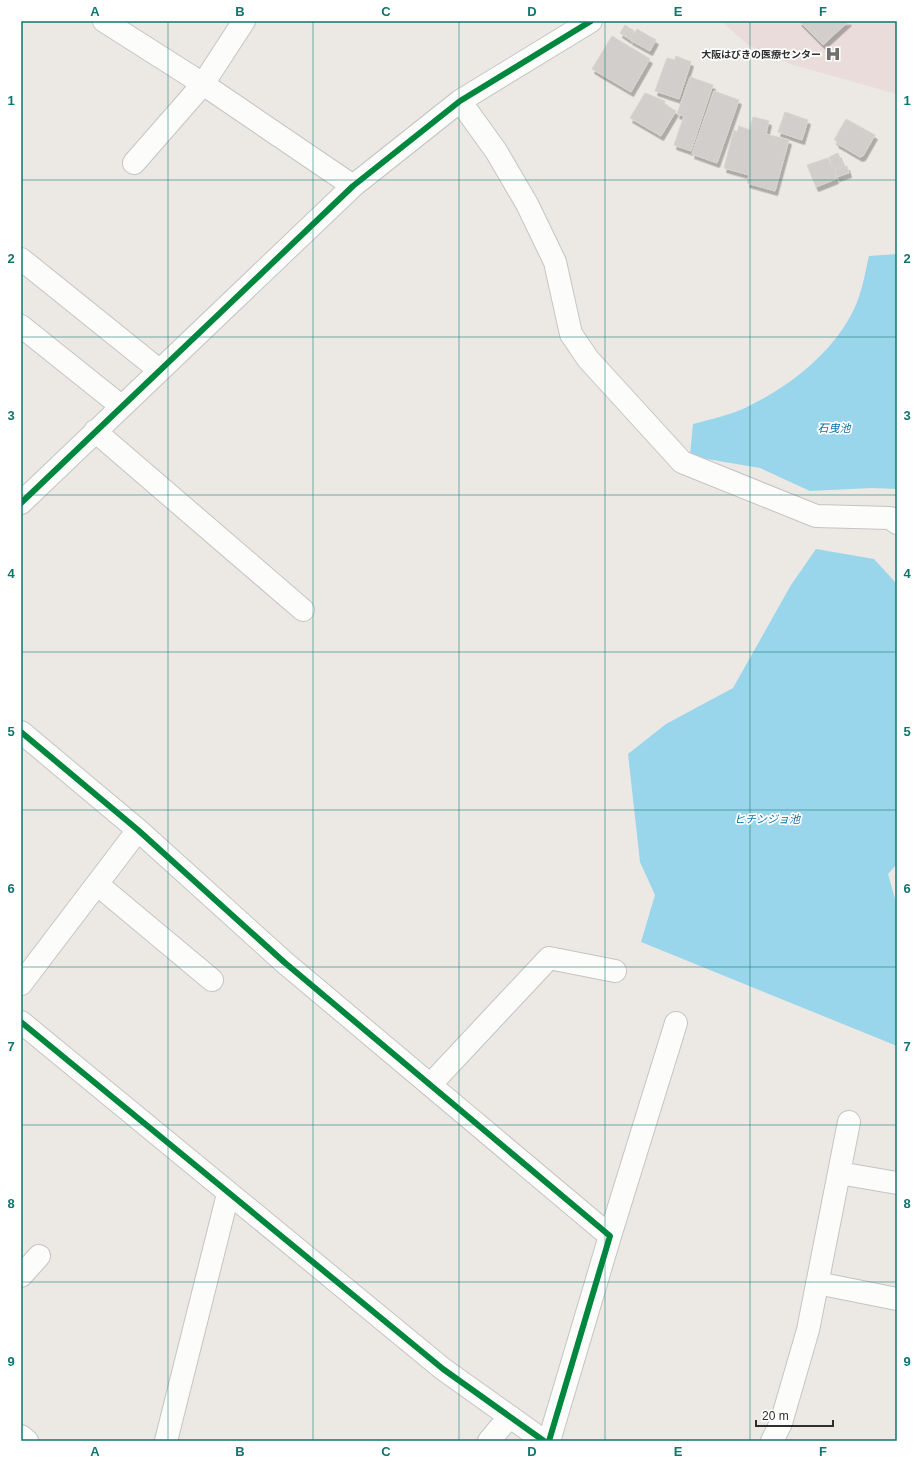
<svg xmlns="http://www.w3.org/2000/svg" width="918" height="1462" font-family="Helvetica,'Noto Sans JP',sans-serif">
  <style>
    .medical { fill: #e9dcdb }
    .water { fill: #99d6ec }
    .building { fill: #d1cecb; stroke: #d7d4d0; filter: url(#shadow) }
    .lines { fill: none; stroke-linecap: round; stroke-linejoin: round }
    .minor-casing { stroke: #c5c4c5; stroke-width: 24 }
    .minor { stroke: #fcfcfb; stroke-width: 22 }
    .cycleway-casing { stroke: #fff; stroke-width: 8 }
    .cycleway { stroke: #00873e; stroke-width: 6 }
    .grid { fill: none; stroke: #0f766e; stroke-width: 1; stroke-opacity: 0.55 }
    .labels { text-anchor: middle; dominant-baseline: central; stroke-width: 3.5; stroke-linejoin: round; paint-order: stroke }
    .poi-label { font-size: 10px; font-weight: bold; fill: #2e2e2e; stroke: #fff; text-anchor: end }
    .water-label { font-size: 11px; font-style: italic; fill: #0d6fa3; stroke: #fff }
    .neatline { fill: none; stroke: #0f766e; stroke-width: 1.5 }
    .grid-label { font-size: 13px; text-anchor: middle; font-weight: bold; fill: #0f766e }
  </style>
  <defs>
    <filter id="shadow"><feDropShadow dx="2.5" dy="4.5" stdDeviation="0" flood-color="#0004"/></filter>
  </defs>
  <rect width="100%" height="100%" fill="#ece8e4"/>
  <path class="medical" d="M721 21H897V94L790 64 748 45Z"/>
  <path class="water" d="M897 254V489L872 488 810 491 760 468 701 458 690 455 693 424C712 419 731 415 749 406 790 386 834 352 854 309 862 293 865 273 869 256Z
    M816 549 874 559 897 584V864L888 874 897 906V1046L641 942 655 895 640 862 628 754 666 724 733 688 791 585Z"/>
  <path class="building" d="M799 21H849L823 45Z
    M625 25 634 31 629 39 620 33Z
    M637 29 656 40 650 51 630 40Z
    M612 36 650 59 631 92 592 69Z
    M676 56 691 62 679 99 655 91 667 58 675 60Z
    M690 77 713 85 691 151 674 145 684 116 677 114Z
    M714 91 739 100 717 163 692 154Z
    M645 93 665 101 664 104 676 111 661 136 630 118Z
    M785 112 808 120 802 140 778 132Z
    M753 117 769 121 766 134 789 140 775 191 747 183 749 175 724 168 734 130 737 132 739 126 750 130Z
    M846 119 875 135 863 156 860 157 836 143 837 141 834 140Z
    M838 153 843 166 834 169 829 157Z
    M828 158 836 179 816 187 807 165Z
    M847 166 849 173 837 177 835 170Z"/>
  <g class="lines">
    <g class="minor-casing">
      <path id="minor" d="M104 21 203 84 353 186
        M460 101 496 151 527 204 555 262 571 334 588 359 682 462 816 516 890 518 897 523
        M134 163 203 84 244 21
        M21 259 159 370
        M21 326 121 406
        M95 431 303 610
        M21 503 353 186 460 101 591 21
        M21 732 138 830 284 962 610 1236
        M97 884 212 980
        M21 984 138 830
        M21 1022 443 1369 544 1441
        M430 1085 549 958 615 971
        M839 1173 897 1183
        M21 1276 39 1256
        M817 1283 897 1299
        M21 1436 27 1441
        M166 1441 228 1194
        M489 1441 509 1417
        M549 1441 610 1236 676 1023
        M772 1441 781 1423 808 1330 849 1122"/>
    </g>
    <use href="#minor" class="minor"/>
    <g class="cycleway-casing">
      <path id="cycleway" d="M21 503 353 186 460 101 591 21
        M21 732 138 830 284 962 610 1236 549 1441
        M21 1022 443 1369 544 1441"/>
    </g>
    <use href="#cycleway" class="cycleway"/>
  </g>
  <path class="grid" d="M168 21V1441M313 21V1441M459 21V1441M605 21V1441M750 21V1441M21 180H897M21 337H897M21 495H897M21 652H897M21 810H897M21 967H897M21 1125H897M21 1282H897"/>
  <defs>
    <g id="hospital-bare" transform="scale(1.2)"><path d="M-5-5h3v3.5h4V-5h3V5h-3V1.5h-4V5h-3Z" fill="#706f6e" stroke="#fff" stroke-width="2.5" paint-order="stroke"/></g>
  </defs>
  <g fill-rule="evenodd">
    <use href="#hospital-bare" x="833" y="54"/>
  </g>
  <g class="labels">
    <g class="poi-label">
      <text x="821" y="54">大阪はびきの医療センター</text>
    </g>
    <g class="water-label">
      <text x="834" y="428">石曳池</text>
      <text x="767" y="819">ヒチンジョ池</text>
    </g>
  </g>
  <rect width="918" height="1462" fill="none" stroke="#ffffff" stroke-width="44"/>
  <path d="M756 1420v6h77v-6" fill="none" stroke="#2e2e2e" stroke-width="2"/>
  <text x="762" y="1420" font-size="12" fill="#2e2e2e" stroke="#ffffff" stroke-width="3" paint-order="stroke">20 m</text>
  <rect x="22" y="22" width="874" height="1418" class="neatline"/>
  <g class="grid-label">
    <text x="95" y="16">A</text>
    <text x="240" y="16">B</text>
    <text x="386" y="16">C</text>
    <text x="532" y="16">D</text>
    <text x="678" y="16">E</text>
    <text x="823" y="16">F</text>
    <text x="11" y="105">1</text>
    <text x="907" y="105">1</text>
    <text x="11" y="263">2</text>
    <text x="907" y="263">2</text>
    <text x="11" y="420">3</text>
    <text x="907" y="420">3</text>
    <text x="11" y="578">4</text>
    <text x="907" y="578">4</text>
    <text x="11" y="736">5</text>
    <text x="907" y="736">5</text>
    <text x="11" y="893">6</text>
    <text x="907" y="893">6</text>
    <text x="11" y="1051">7</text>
    <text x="907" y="1051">7</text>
    <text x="11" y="1208">8</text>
    <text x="907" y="1208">8</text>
    <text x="11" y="1366">9</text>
    <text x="907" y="1366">9</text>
    <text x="95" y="1456">A</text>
    <text x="240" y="1456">B</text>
    <text x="386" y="1456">C</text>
    <text x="532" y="1456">D</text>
    <text x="678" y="1456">E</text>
    <text x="823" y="1456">F</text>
  </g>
</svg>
